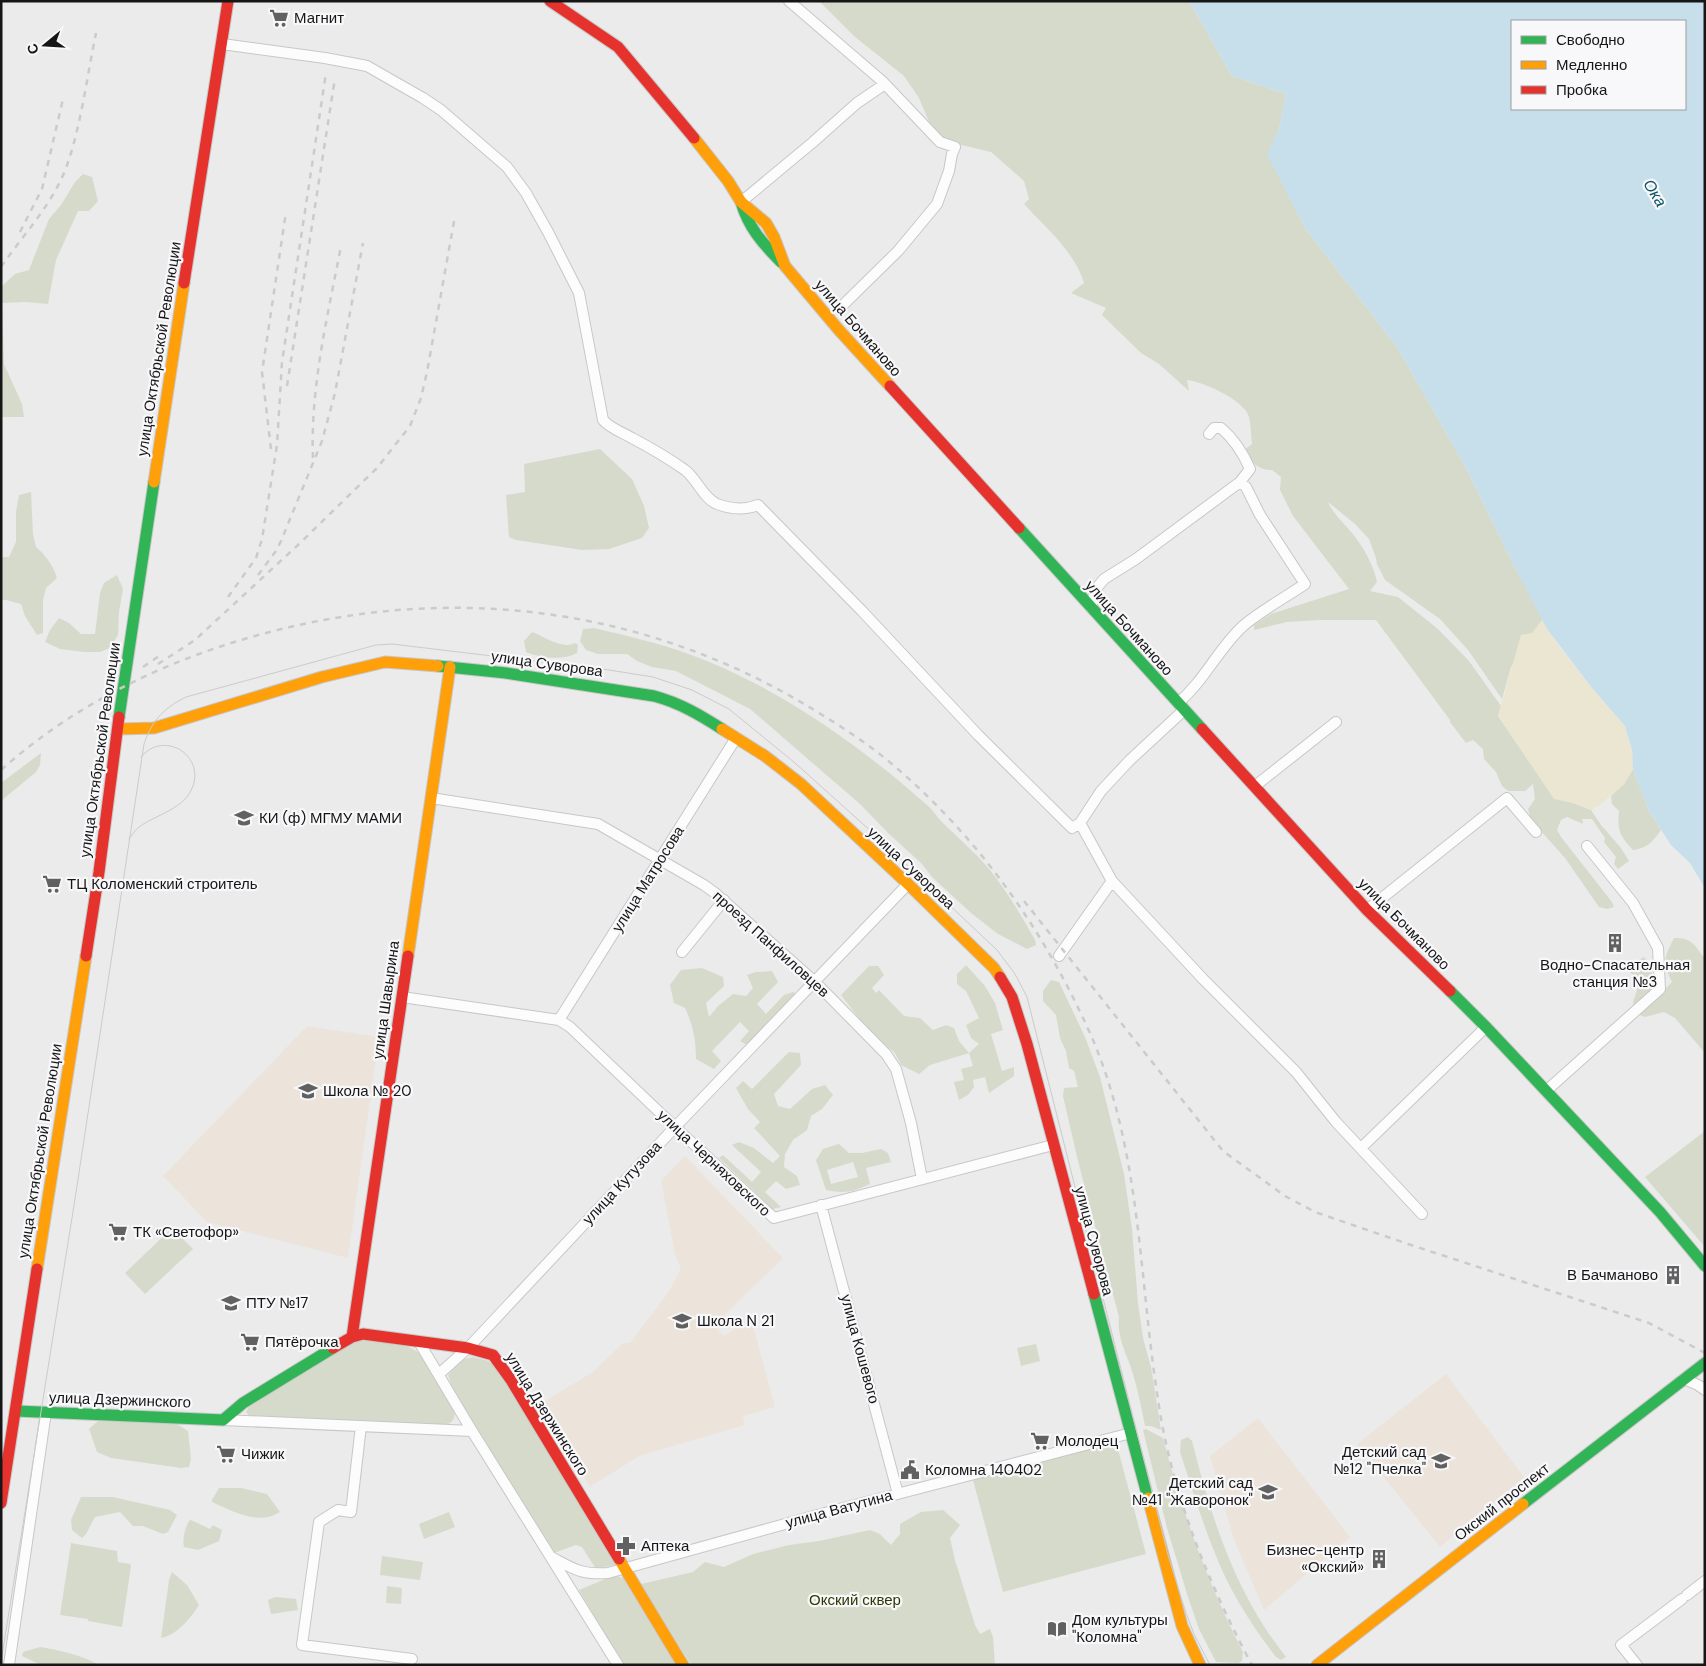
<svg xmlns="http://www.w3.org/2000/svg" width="1706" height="1666" font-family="'DM Sans',sans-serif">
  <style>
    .education { fill: #ece4da }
    .green { fill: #d6dacb; fill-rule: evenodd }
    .sand { fill: #ebe6d1 }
    .water { fill: #c7dfea; fill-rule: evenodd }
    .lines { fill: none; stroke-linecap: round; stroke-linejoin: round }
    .street-casing { stroke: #c7c7c7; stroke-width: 12 }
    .fast-casing { stroke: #c7c7c7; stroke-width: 13 }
    .slow-casing { stroke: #c7c7c7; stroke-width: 13 }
    .jam-casing { stroke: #c7c7c7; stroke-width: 13 }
    .street { stroke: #fcfcfc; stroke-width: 10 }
    .fast { stroke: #30b455; stroke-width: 11 }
    .slow { stroke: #ff9f0a; stroke-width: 11 }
    .jam { stroke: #e5322d; stroke-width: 11 }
    .tram { stroke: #cbcbcc; stroke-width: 1 }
    .rail { stroke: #cbcbcc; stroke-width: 2.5; stroke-dasharray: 6 6; stroke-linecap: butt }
    .labels { text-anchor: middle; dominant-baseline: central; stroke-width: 4.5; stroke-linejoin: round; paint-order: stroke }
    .poi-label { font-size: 15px; fill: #161617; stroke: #f8f8fa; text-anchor: start }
    .street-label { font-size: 15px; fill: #161617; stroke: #f8f8fa }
    .park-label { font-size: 15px; fill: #2f3804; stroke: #f8f8fa }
    .water-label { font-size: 16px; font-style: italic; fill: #0c5267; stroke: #f8f8fa }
  </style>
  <rect width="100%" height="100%" fill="#ebebeb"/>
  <path class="education" d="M307 1026 379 1037 348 1258 207 1222 163 1176Z
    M685 1156 783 1258 713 1326 724 1336 751 1318 775 1407 743 1416 745 1425 639 1456 590 1487 540 1404 593 1372 623 1343H630L668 1293 681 1269 675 1255 661 1181Z
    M1446 1374 1524 1477 1440 1547 1357 1444Z
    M1258 1418 1350 1537 1264 1610 1234 1540 1210 1456Z"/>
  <path class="green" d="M819 1H1189L1232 76 1286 94 1279 129 1268 155 1305 228 1397 347 1465 466 1513 564 1543 619 1511 667 1502 699 1468 650 1440 619 1385 580 1377 564 1376 558 1369 539 1355 524 1328 502C1334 515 1343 522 1352 533 1364 548 1373 564 1377 582L1370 591 1398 597 1438 629 1469 661 1501 706 1498 716 1554 798 1573 803 1591 810 1601 825 1621 848 1629 861 1618 869 1614 864 1616 857 1604 842 1605 838 1592 819H1582L1583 824 1567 817 1561 820 1557 830 1561 837 1612 902 1614 907 1607 909 1599 907 1565 858 1531 820 1528 809 1535 799 1533 784 1525 791H1508L1502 786 1496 772 1484 759 1483 749 1473 740 1466 743 1450 722V720L1376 620H1320L1287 622 1254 630V625L1271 614 1349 589 1293 516 1280 490 1281 477 1272 470C1257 470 1252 462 1244 450L1252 444C1251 436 1251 425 1249 417 1244 400 1204 382 1187 380L1189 391 1159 364 1141 353 1102 315 1106 308 1071 293 1084 283C1075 252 1045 227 1024 204L1029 199 1024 181 991 152 949 142 933 131 919 98 904 76 855 37Z
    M83 174 92 177 98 201 89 211H78L56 260 48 304 25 302 2 303 4 364 22 404 24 417H1V287L15 274 29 270 49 219 61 205 75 182Z
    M600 449 632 479 644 506 649 528 642 538 609 549 582 550 516 540 509 537 506 495 525 492 524 464Z
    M31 492 33 534 36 547C45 554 54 567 57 578L46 588 43 600V633L37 635 25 616 21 604 6 600H1V557H9L16 542V512L19 495Z
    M117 575 123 589 119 612 118 635 110 648 100 652H84L60 649 45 642 50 630 59 618 69 623 81 634H95L100 593 104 583Z
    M594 628C632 637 671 646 707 661 786 693 864 749 927 805 933 810 937 817 942 822 958 838 976 853 990 870 1007 892 1022 916 1035 940L1036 945 1027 949 998 934 971 913 932 877 922 864 888 833 860 804 750 709 676 671 652 667 637 661 627 654H598L586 650 580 641 583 629Z
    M532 632C544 636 562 650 575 643L578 645 577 653C563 661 540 658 526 652L524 641Z
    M41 753 40 765 36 772 1 801V783Z
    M1633 769 1649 811 1661 830C1654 840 1647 849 1633 850 1620 836 1617 831 1619 811L1612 804 1611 796 1624 784Z
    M1674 938C1691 938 1693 943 1703 956H1705V1053L1675 1018 1664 1012 1645 1017 1637 1014C1630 999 1634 1003 1637 990 1638 986 1636 981 1636 977L1627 970 1637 961 1644 957C1654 966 1652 978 1652 990L1662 992 1672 982C1662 962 1664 958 1674 938Z
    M966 965 985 986 995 1003 1003 1030 991 1034 1002 1071 1014 1067V1076L989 1093 985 1077 973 1080 974 1087 968 1095 959 1100 954 1082 964 1080 961 1069 973 1066 969 1053 930 1065 919 1074 901 1065 895 1053 868 1030 841 995 869 966H878L884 975 872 988 876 993 879 990 904 1016 920 1018 933 1030 946 1025 954 1028 959 1041 969 1053 979 1044 971 1038 966 1025 979 1018 966 991 957 984V974Z
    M702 968 723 977 724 986 706 1003 709 1017 718 1006 733 994 746 996 753 988 747 975 756 972 772 971 778 982 757 1004 766 1014 784 995 793 992 796 994 747 1045 740 1041 749 1031 740 1022 712 1051 721 1061 714 1069 696 1059C696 1040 693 1025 685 1008L674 1003 670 985 681 970Z
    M1051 980 1059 982 1085 1037 1100 1077 1124 1174 1132 1229 1138 1303 1143 1338 1151 1367 1161 1430 1151 1426H1145C1141 1406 1137 1385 1130 1365 1124 1349 1117 1335 1119 1317L1078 1161 1063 1096 1064 1088 1078 1087 1074 1071 1069 1068 1066 1051 1060 1038 1056 1015 1043 1001V991Z
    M789 1052 800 1053 801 1065 774 1094 778 1106 790 1109 812 1089 825 1085 833 1095 822 1109 811 1116 807 1130 793 1140 785 1154 784 1167 797 1176 800 1185 786 1189 776 1181 765 1192 781 1207 773 1209 719 1158 723 1155 752 1182 761 1172 732 1145 739 1142 754 1148 773 1163 780 1156 754 1128 760 1122 748 1109 736 1088 743 1081 752 1089Z
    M1705 1131V1247L1645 1177Z
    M839 1144 849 1153H862L881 1149 888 1153 891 1162 866 1168 870 1184C853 1192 845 1194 826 1190L816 1160 823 1149ZM853 1162 858 1177 831 1184 827 1170Z
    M172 1228 193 1249 145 1294 125 1273Z
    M356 1341C373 1340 408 1342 420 1354L454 1408C456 1416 454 1422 446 1425L251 1417 246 1412 250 1405Z
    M1036 1344 1040 1361 1021 1366 1017 1348Z
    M472 1357 485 1360 496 1365 617 1564 596 1569 582 1547 576 1545 554 1553 453 1390 448 1375 462 1360Z
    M98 1421 175 1423 188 1431 191 1459 189 1467 181 1468 111 1458 97 1452 89 1429Z
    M1146 1429 1163 1438C1182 1512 1208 1584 1243 1652L1242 1661 1238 1663 1216 1662 1199 1629 1188 1597 1167 1528 1143 1430Z
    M1188 1437 1192 1441C1208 1505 1227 1567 1262 1623 1269 1635 1278 1646 1286 1657L1281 1660 1276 1657C1251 1625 1228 1588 1214 1551 1201 1519 1191 1485 1180 1452L1181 1440Z
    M1116 1442 1146 1554 1003 1592 973 1480Z
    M219 1488H241L267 1494 280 1512C259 1526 232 1511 212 1502V1500Z
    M81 1497H113L170 1510 177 1515 168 1532 163 1534 143 1526H133L120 1512 95 1517 86 1534 82 1538 72 1530 71 1520Z
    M943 1510 960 1525 950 1538 955 1560 975 1625 980 1634 990 1629 993 1637 995 1665H691L641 1584 693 1572 705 1562 724 1567 753 1554 789 1545 819 1541 870 1530 880 1534 891 1545 900 1534V1524L921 1512Z
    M449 1512 455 1527 424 1539 419 1524Z
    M191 1520 210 1529 213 1525 222 1530 219 1541 198 1550 184 1547C182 1539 185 1528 189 1521Z
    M71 1543 117 1551 118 1562 130 1564 131 1566 122 1627 88 1621V1619L60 1615Z
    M382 1556 423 1562 420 1580 380 1575Z
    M172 1572 187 1585 199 1605C190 1619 177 1635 161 1638L169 1580Z
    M617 1576 625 1579 678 1665H623L579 1590 610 1577Z
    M387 1586 402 1588 401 1604 386 1603Z
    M275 1597 296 1599 298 1610 271 1614 268 1600Z
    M40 1647C59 1650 82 1655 99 1665H41L22 1656 23 1652Z"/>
  <path class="sand" d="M1543 619 1547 629 1558 645 1592 688 1625 726 1632 750 1633 769 1624 784 1600 805 1591 810 1573 803 1554 799 1498 716 1521 635 1532 633Z"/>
  <path class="water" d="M1189 1H1705V888L1690 863 1671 845 1649 811 1633 769 1632 750 1625 726 1592 688 1547 629 1513 564 1465 466 1397 347 1305 228 1267 155 1279 129 1286 94 1232 76ZM1512 21H1685V109H1512Z"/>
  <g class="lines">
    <g class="street-casing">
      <path id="street" d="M789 1 882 81 940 142 955 147 952 154 949 171 937 204 898 251 844 304
        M222 44 325 58 367 66 423 98 441 110 507 167 526 193 548 232 579 293 603 420C611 429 622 432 632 438 651 448 668 458 685 470 697 479 703 498 717 504 730 509 745 510 758 505L862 611 978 735 1072 828 1080 823
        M741 202 812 143 857 103 885 84
        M1209 434 1214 428H1221C1234 439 1243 453 1250 469L1240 482
        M1091 608 1095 590 1104 579 1136 559 1240 482 1246 487 1260 515 1305 584C1286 597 1259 612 1243 626 1218 649 1205 680 1178 703
        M1255 786 1336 722
        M431 798 598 824 704 885 715 893 815 982 886 1054 896 1069 911 1123 922 1179
        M1112 881 1203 979 1296 1072 1336 1122 1422 1214
        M1367 910 1507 798 1536 832
        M682 952 724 900
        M1059 956 1112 881 1080 823 1101 791 1129 761 1184 710
        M402 997 559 1020 570 1027 675 1127 774 1218 1053 1145
        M559 1020 736 738
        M1546 1091 1660 989 1658 948 1633 903 1587 846
        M1361 1148 1486 1027
        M821 1205 898 1494
        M419 1342 472 1431
        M439 1374 468 1348 675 1127 908 884
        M1684 1379 1698 1385 1705 1390
        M223 1420 472 1431 618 1665
        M361 1426 351 1512 338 1510 319 1522 302 1645 412 1659
        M551 1557C574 1569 581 1575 608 1573L832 1511 1131 1433
        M1687 1595 1705 1581
        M9 1665 46 1412
        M1637 1665 1621 1645 1682 1599"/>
    </g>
    <g class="fast-casing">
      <path id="fast" d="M741 202C748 227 763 244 781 262
        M1019 528 1202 729
        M438 666 506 673 654 696C680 703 700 715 722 729
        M119 717 154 482
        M1450 991 1486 1027 1660 1212 1705 1266
        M1094 1294 1148 1498
        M16 1411 223 1420 243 1403 333 1348
        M1523 1504 1705 1363"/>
    </g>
    <g class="slow-casing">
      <path id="slow" d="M694 138 728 181 741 202 766 223 774 237 785 266 838 329 890 386
        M154 482 184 283
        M118 729 154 728 322 677 385 662 438 666
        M722 729 765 756 801 784 908 884 994 968 1000 977
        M408 956 450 667
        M37 1269 86 956
        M1148 1498 1182 1626 1200 1665
        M619 1559 683 1665
        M1317 1665 1523 1504"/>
    </g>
    <g class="jam-casing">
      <path id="jam" d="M550 1 618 47 694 138
        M184 283 228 1
        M890 386 1019 528
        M1202 729 1367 910 1450 991
        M86 956 99 872 119 717
        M1000 977 1012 997 1027 1044 1094 1294
        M352 1337 408 956
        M333 1348 352 1337 363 1334 468 1348 493 1355 511 1380 619 1559
        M1 1503 37 1269"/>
    </g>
    <use href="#street" class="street"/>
    <use href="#fast" class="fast"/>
    <use href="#slow" class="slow"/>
    <use href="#jam" class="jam"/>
    <path class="tram" d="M129 839C132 835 135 830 139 827 157 814 185 809 193 786 204 754 163 730 141 757
      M1 1662 75 1199 144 744C152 720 164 708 186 697L376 645 392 644 609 670 653 677 692 690 729 709 795 763 873 833 997 950 1015 974 1027 997 1168 1555 1186 1613 1194 1634 1210 1665"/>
    <path class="rail" d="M20 232 42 189 63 99
      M1 267C23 235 52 205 66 168 81 127 87 76 96 33
      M287 386 335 78
      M271 449 262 372 286 212
      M313 458C310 387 328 315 341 246
      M258 575 276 551 281 541 322 441 335 393 363 243
      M228 597 256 558 262 539 277 445 282 362 326 73
      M158 664 195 640 299 544 377 468 410 426 421 398 427 372 455 216
      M143 667 162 654
      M1 770C85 695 190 649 299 625 480 585 662 615 819 713 847 730 874 748 899 770 984 844 1048 937 1093 1040 1142 1156 1139 1284 1159 1406 1173 1497 1209 1585 1252 1665
      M1024 901 1223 1151 1285 1196 1315 1212 1408 1244 1649 1323 1705 1353"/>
  </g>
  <defs>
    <g id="supermarket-bare" transform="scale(1.5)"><path d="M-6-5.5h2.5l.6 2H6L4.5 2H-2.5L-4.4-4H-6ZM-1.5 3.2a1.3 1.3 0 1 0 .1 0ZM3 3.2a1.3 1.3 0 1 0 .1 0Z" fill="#616161" stroke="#f8f8fa" stroke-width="2.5" paint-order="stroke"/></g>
    <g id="university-bare" transform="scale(1.5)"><path d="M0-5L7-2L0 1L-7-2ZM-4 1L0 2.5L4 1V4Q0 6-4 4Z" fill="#616161" stroke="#f8f8fa" stroke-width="2.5" paint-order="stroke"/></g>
    <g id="building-bare" transform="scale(1.5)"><path d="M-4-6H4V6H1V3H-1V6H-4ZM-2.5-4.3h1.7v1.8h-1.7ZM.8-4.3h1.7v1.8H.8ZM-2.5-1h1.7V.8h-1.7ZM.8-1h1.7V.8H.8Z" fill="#616161" stroke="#f8f8fa" stroke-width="2.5" paint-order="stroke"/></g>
    <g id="school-bare" transform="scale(1.5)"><path d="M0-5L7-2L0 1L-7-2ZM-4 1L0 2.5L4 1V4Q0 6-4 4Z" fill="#616161" stroke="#f8f8fa" stroke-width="2.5" paint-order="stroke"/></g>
    <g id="civic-bare" transform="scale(1.5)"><path d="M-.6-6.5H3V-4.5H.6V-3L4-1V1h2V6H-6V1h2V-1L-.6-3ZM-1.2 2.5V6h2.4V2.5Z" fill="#616161" stroke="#f8f8fa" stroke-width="2.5" paint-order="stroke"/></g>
    <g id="pharmacy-bare" transform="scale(1.5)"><path d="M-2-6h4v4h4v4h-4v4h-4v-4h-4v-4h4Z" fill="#616161" stroke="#f8f8fa" stroke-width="2.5" paint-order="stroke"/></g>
    <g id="library-bare" transform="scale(1.5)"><path d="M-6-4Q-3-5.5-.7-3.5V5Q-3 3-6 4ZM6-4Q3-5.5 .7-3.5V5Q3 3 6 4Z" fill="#616161" stroke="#f8f8fa" stroke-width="2.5" paint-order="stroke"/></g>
  </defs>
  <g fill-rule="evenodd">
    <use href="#supermarket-bare" x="279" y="18"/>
    <use href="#university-bare" x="244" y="818"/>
    <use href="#supermarket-bare" x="52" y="884"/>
    <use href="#building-bare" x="1615" y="943"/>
    <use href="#school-bare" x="308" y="1091"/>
    <use href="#supermarket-bare" x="118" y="1232"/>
    <use href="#building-bare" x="1673" y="1275"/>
    <use href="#university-bare" x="231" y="1303"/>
    <use href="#school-bare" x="682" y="1321"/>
    <use href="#supermarket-bare" x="250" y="1342"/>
    <use href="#supermarket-bare" x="1040" y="1441"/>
    <use href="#supermarket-bare" x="226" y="1454"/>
    <use href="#school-bare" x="1441" y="1461"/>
    <use href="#civic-bare" x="910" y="1470"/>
    <use href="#school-bare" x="1268" y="1492"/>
    <use href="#pharmacy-bare" x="626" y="1546"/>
    <use href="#building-bare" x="1379" y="1559"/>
    <use href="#library-bare" x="1057" y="1629"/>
  </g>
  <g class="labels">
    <g class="poi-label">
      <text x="294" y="18">Магнит</text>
      <text x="259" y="818">КИ (ф) МГМУ МАМИ</text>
      <text x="67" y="884">ТЦ Коломенский строитель</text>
      <text x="1615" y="965" text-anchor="middle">Водно-Спасательная<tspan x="1615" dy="17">станция №3</tspan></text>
      <text x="323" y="1091">Школа № 20</text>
      <text x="133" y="1232">ТК «Светофор»</text>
      <text x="1658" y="1275" text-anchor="end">В Бачманово</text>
      <text x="246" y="1303">ПТУ №17</text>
      <text x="697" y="1321">Школа N 21</text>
      <text x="265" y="1342">Пятёрочка</text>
      <text x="1055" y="1441">Молодец</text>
      <text x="1426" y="1452" text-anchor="end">Детский сад<tspan x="1426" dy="17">№12 "Пчелка"</tspan></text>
      <text x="241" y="1454">Чижик</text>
      <text x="925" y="1470">Коломна 140402</text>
      <text x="1253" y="1483" text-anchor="end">Детский сад<tspan x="1253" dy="17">№41 "Жаворонок"</tspan></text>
      <text x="641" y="1546">Аптека</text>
      <text x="1364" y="1550" text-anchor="end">Бизнес-центр<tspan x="1364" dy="17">«Окский»</tspan></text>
      <text x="1072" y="1620">Дом культуры<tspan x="1072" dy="17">"Коломна"</tspan></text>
    </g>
    <g class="street-label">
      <text transform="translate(858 328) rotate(49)">улица Бочманово</text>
      <text transform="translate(159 349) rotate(-81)">улица Октябрьской Революции</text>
      <text transform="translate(1129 628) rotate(48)">улица Бочманово</text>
      <text transform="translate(547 664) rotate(8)">улица Суворова</text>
      <text transform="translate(100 750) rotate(-82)">улица Октябрьской Революции</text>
      <text transform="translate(911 868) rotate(43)">улица Суворова</text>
      <text transform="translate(648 879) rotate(-58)">улица Матросова</text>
      <text transform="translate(1404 924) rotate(45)">улица Бочманово</text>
      <text transform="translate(771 944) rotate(42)">проезд Панфиловцев</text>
      <text transform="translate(386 1000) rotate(-82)">улица Шавырина</text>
      <text transform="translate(40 1151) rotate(-81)">улица Октябрьской Революции</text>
      <text transform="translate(714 1163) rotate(43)">улица Черняховского</text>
      <text transform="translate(622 1183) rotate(-47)">улица Кутузова</text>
      <text transform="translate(1094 1241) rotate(75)">улица Суворова</text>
      <text transform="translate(860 1349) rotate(75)">улица Кошевого</text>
      <text transform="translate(120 1400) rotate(2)">улица Дзержинского</text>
      <text transform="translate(547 1414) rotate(58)">улица Дзержинского</text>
      <text transform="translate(1502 1502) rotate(-38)">Окский проспект</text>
      <text transform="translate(839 1509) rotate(-15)">улица Ватутина</text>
    </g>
    <g class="park-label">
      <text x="855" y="1600">Окский сквер</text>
    </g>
    <g class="water-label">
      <text transform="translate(1655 193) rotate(59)">Ока</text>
    </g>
  </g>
  <rect width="1706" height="1666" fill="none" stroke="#161617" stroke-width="5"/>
  <rect x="1511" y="20" width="175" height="90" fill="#f8f8fa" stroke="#9e9e9f"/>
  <rect x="1521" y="36" width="25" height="8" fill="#30b455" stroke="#9e9e9f"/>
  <text x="1556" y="45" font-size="15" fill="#161617">Свободно</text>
  <rect x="1521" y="61" width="25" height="8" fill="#ff9f0a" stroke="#9e9e9f"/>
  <text x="1556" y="70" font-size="15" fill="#161617">Медленно</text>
  <rect x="1521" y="86" width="25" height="8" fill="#e5322d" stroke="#9e9e9f"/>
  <text x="1556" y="95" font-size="15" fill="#161617">Пробка</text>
  <g transform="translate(45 45) rotate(252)" stroke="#f8f8fa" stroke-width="4" paint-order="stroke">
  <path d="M0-4L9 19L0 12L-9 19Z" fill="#161617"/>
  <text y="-8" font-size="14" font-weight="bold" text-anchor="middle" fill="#161617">С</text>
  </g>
</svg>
